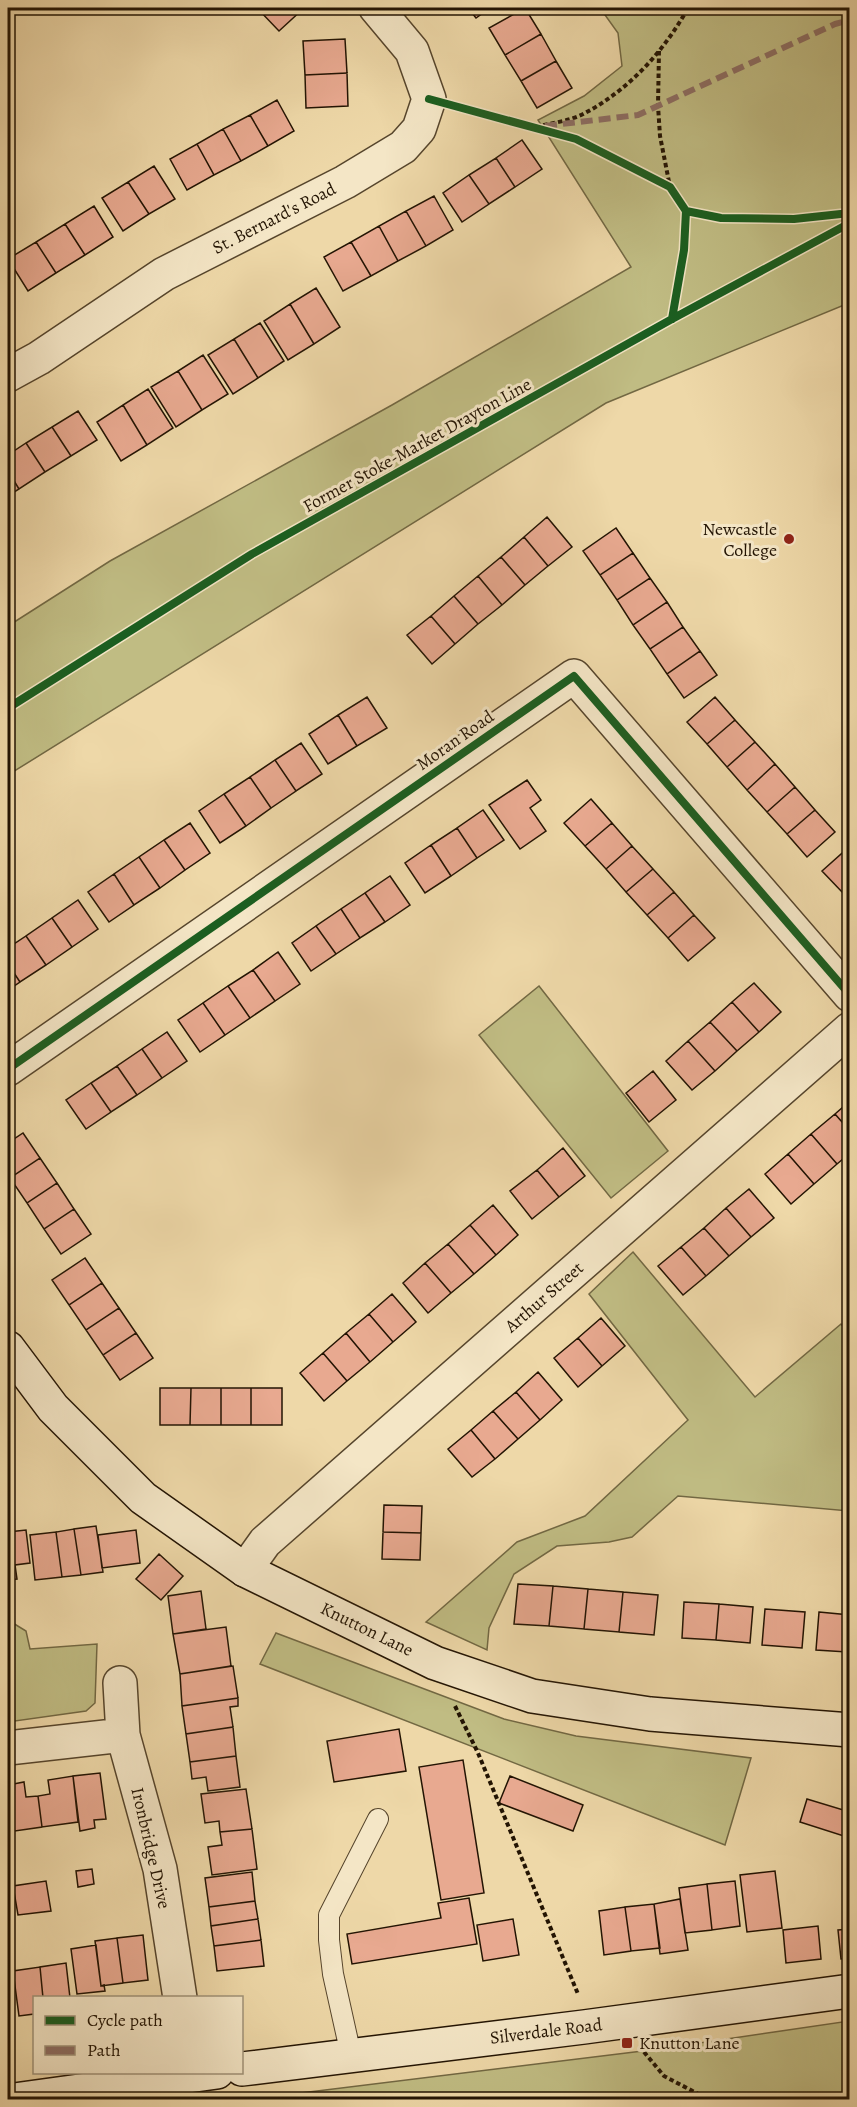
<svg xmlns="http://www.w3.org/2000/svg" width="857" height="2107" font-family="Alegreya,serif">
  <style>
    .green { fill: #c0bc83; stroke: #726843; stroke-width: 1.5 }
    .building { fill: #e8a990; stroke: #231403; stroke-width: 1.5 }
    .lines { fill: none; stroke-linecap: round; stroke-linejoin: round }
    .service-casing { stroke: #56452c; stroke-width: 22 }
    .minor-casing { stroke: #56452c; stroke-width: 36 }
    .secondary-casing { stroke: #231403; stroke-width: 36 }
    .path { stroke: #231403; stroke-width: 4; stroke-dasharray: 4.5 3; stroke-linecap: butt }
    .service { stroke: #f4e6c6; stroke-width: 20 }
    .minor { stroke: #f4e6c6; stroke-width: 33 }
    .secondary { stroke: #f4e6c6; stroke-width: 33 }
    .quiet { stroke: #8d6e63; stroke-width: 6; stroke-dasharray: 12 6; stroke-linecap: butt }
    .cycleway-casing { stroke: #f4e6c6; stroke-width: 11 }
    .cycleway { stroke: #1b5e20; stroke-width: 8 }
    .poi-dot { fill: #8f2418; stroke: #f4e6c6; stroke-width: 2 }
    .labels { text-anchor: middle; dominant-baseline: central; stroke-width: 6; stroke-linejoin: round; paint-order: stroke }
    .street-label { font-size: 18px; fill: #231403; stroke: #f4e6c6 }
    .poi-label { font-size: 18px; fill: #231403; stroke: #f4e6c6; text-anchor: end }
  </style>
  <rect width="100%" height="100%" fill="#eed8a8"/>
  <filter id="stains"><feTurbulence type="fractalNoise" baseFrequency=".00333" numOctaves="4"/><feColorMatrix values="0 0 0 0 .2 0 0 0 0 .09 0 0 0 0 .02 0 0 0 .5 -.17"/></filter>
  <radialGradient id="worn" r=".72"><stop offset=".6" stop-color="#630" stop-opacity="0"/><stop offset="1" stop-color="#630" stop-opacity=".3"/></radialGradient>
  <path class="green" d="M600 8H849V303L606 403 8 775V626L110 561 392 405 631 267 538 120 584 96 622 66 618 33Z
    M539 986 668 1151 611 1198 479 1035Z
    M633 1252 755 1397 841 1324 849 1333V1511L678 1496 632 1537 609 1542 557 1546 514 1574 489 1628 487 1650 426 1622 517 1542 585 1516 688 1420 589 1294Z
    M8 1620 26 1631 30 1649 97 1644 95 1703 86 1711 8 1722Z
    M276 1633 504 1719 576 1736 751 1758 725 1845 260 1664Z
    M849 2021V2099H251L659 2049Z"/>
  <path class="building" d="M257 8H304L279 31Z
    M468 8H490L476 18Z
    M525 8 541 34 505 55 489 28Z
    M541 34 556 61 521 81 505 55Z
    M345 39 347 73 305 75 303 41Z
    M556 61 572 88 537 108 521 81Z
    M347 73 348 106 306 108 305 75Z
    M277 100 294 131 268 146 250 115Z
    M250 115 268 146 241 161 223 129Z
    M223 129 241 161 214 175 197 144Z
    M522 140 542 169 515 187 496 158Z
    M197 144 214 175 187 190 170 159Z
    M496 158 515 187 489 204 469 175Z
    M154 166 175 199 149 214 128 182Z
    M469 175 489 204 462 222 443 193Z
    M128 182 149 214 123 231 102 198Z
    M434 196 453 230 426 246 406 211Z
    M94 206 113 237 85 255 65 224Z
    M406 211 426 246 398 261 379 226Z
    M65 224 85 255 56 273 36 242Z
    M379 226 398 261 371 276 351 242Z
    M36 242 56 273 28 291 8 259Z
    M351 242 371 276 343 291 324 257Z
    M316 288 340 327 314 344 290 304Z
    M290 304 314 344 288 360 264 321Z
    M260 323 284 361 258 378 234 339Z
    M234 339 258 378 233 394 208 355Z
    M203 355 228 394 202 410 178 371Z
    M178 371 202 410 176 427 151 387Z
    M148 389 173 428 147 445 123 405Z
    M123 405 147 445 121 461 97 422Z
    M78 411 97 440 71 456 52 427Z
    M52 427 71 456 45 472 26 443Z
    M26 443 45 472 19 489 8 471V455Z
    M8 471 19 489 8 496Z
    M547 517 572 547 548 566 524 537Z
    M616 528 633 553 600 575 583 551Z
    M524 537 548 566 525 585 501 557Z
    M633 553 650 578 617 600 600 575Z
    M501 557 525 585 502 605 478 576Z
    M478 576 502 605 478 624 454 596Z
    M650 578 667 602 633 625 617 600Z
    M454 596 478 624 455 644 431 616Z
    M667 602 683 627 650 649 633 625Z
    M431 616 455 644 432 664 407 635Z
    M683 627 700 651 667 674 650 649Z
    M700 651 717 675 684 698 667 674Z
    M367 697 387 728 357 746 338 715Z
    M715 697 735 720 707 744 687 722Z
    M338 715 357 746 328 764 309 734Z
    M735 720 755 742 727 767 707 744Z
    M755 742 775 764 747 790 727 767Z
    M301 743 322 774 296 791 275 760Z
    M275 760 296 791 271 808 250 777Z
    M775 764 795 787 767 812 747 790Z
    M250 777 271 808 246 826 224 794Z
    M527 780 541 800 530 808 546 831 520 849 489 805Z
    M795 787 815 810 787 834 767 812Z
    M224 794 246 826 220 843 199 811Z
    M591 799 612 823 585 846 564 823Z
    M483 810 504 840 477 858 457 828Z
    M815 810 835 832 807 857 787 834Z
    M190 823 210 853 185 870 164 840Z
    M612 823 632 846 606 869 585 846Z
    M457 828 477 858 451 876 431 845Z
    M164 840 185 870 160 888 139 857Z
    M431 845 451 876 425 893 405 863Z
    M632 846 653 869 626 892 606 869Z
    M849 847 850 887 843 893 822 871Z
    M139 857 160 888 134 905 114 874Z
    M653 869 674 892 647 915 626 892Z
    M114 874 134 905 109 922 88 892Z
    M390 876 410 905 385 922 365 893Z
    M674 892 694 915 668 938 647 915Z
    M365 893 385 922 360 938 341 909Z
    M78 900 98 929 72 947 52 918Z
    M341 909 360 938 336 954 316 926Z
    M694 915 715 938 688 961 668 938Z
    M52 918 72 947 46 965 26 936Z
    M316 926 336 954 311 971 292 943Z
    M26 936 46 965 20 982 8 964V948Z
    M278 952 300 984 275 1001 253 970Z
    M8 964 20 982 8 990Z
    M253 970 275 1001 250 1018 228 986Z
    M754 983 781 1012 759 1032 732 1002Z
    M228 986 250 1018 225 1035 203 1003Z
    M732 1002 759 1032 737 1051 710 1022Z
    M203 1003 225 1035 200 1052 178 1020Z
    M710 1022 737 1051 715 1071 688 1041Z
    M167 1032 187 1061 162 1078 142 1049Z
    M688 1041 715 1071 692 1090 666 1061Z
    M142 1049 162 1078 137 1095 117 1066Z
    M117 1066 137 1095 111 1112 91 1083Z
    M653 1071 676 1100 649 1122 626 1093Z
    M91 1083 111 1112 86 1129 66 1100Z
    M850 1101V1131L835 1114Z
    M835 1114 850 1131V1153L837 1164 811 1134Z
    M23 1133 40 1158 10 1178 8 1175V1143Z
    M811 1134 837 1164 814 1184 788 1154Z
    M563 1148 585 1176 559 1197 537 1170Z
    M788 1154 814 1184 791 1204 765 1174Z
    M40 1158 57 1183 27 1203 10 1178Z
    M537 1170 559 1197 532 1219 510 1191Z
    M57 1183 74 1209 44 1229 27 1203Z
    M749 1189 774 1218 751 1237 726 1208Z
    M493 1205 518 1235 496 1255 470 1225Z
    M726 1208 751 1237 729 1256 704 1228Z
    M74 1209 91 1234 61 1254 44 1229Z
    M470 1225 496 1255 474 1274 448 1244Z
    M704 1228 729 1256 706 1276 681 1247Z
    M448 1244 474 1274 451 1293 425 1263Z
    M681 1247 706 1276 683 1295 658 1266Z
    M85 1258 102 1283 69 1305 52 1280Z
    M425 1263 451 1293 428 1313 403 1283Z
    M102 1283 119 1308 86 1330 69 1305Z
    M392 1294 416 1322 393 1342 369 1314Z
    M119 1308 136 1333 103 1355 86 1330Z
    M369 1314 393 1342 370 1362 346 1333Z
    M601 1318 625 1346 602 1366 578 1338Z
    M136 1333 153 1358 120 1380 103 1355Z
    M346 1333 370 1362 347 1381 323 1353Z
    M578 1338 602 1366 578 1387 554 1358Z
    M323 1353 347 1381 324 1401 300 1373Z
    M538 1372 562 1400 540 1420 516 1392Z
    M160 1388H191L190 1425H160Z
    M191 1388H221V1425H190Z
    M221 1388H251V1425H221Z
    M251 1388H282V1425H251Z
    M516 1392 540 1420 518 1439 493 1411Z
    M493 1411 518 1439 495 1459 471 1430Z
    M471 1430 495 1459 472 1477 448 1449Z
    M384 1505 422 1506 421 1533 383 1532Z
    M96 1526 103 1572 81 1575 74 1529Z
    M74 1529 81 1575 62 1577 56 1532Z
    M26 1530 30 1563 15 1565 17 1579 8 1580V1532Z
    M136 1530 140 1563 102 1568 98 1535Z
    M56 1532 62 1577 35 1580 30 1535Z
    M383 1532 421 1533 420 1560 382 1559Z
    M159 1554 183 1576 161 1600 136 1579Z
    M518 1584 553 1586 549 1626 514 1624Z
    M553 1586 588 1589 584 1629 549 1626Z
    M588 1589 623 1592 619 1632 584 1629Z
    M201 1591 206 1629 173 1634 168 1596Z
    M623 1592 658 1595 654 1635 619 1632Z
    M684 1602 719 1604 716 1640 682 1638Z
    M719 1604 753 1607 750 1643 716 1640Z
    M765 1609 805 1612 802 1648 762 1645Z
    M819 1612 850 1615 847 1652 816 1650Z
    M226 1627 231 1666 180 1674 173 1634Z
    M233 1666 238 1698 182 1706 180 1674Z
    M238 1698V1706L230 1707 233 1727 186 1734 182 1706Z
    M233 1727 236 1756 190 1762 186 1734Z
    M399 1729 406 1771 334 1782 327 1741Z
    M236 1756 240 1787 208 1791 206 1777 192 1779 190 1762Z
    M463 1760 484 1893 441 1900 419 1767Z
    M100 1773 106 1819 94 1820 95 1828 80 1831 73 1776Z
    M73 1776 78 1822 42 1827 38 1796 50 1794 48 1780Z
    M510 1776 583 1805 573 1831 499 1803Z
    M24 1782 26 1797 38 1796 42 1827 8 1832V1785Z
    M246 1789 252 1829 220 1832 219 1821 205 1823 201 1794Z
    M807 1799 850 1812V1838L800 1822Z
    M252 1829 257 1869 212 1875 208 1847 222 1845 220 1832Z
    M92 1869 94 1884 78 1887 76 1871Z
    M775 1871 782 1928 747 1932 740 1875Z
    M252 1872 255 1901 209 1907 205 1878Z
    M46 1881 51 1911 18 1915 13 1886Z
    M735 1881 740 1926 712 1930 707 1884Z
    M707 1884 712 1930 685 1933 679 1888Z
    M469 1898 477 1944 352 1964 347 1934 441 1918 438 1903Z
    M680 1899 688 1950 660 1954 654 1904Z
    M255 1901 258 1919 211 1926 209 1907Z
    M654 1904 660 1948 631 1951 625 1907Z
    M625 1907 631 1951 604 1955 599 1911Z
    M258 1919 261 1940 214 1946 211 1926Z
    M513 1919 519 1955 483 1961 477 1925Z
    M818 1926 821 1959 786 1963 783 1930Z
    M850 1929V1958L841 1959 838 1930Z
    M143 1935 148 1980 123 1983 117 1938Z
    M117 1938 123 1983 101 1986 95 1941Z
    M261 1940 264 1966 217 1971 214 1946Z
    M96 1945 101 1986 104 1985 105 1991 77 1994 71 1949Z
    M66 1963 70 1998H43L40 1967Z
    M40 1967 43 1998H34V2014L19 2016 13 1971Z"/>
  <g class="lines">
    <g class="service-casing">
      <path id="service" d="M351 2055 333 1974 329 1940V1915L378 1819"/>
    </g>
    <g class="minor-casing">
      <path id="minor" d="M8 375 39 358 164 274 345 182 403 147 419 129 429 99 412 51 376 8
        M8 1069 574 676 850 995
        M245 1570 265 1542 850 1029
        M120 1683 123 1735 160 1869 180 1998
        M8 1748 123 1735"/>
    </g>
    <g class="secondary-casing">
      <path id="secondary" d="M8 1348 53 1408 143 1498 245 1570 435 1663 532 1696 650 1714 850 1730
        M242 2069 584 2027 850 1991
        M14 2100 217 2072"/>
    </g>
    <path class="path" d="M659 51 658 106 660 136 670 187
      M536 127C551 123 571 121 585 113 630 89 664 51 688 8
      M455 1706 478 1753 578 1994
      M644 2052 664 2076 704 2097 714 2100"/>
    <use href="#service" class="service"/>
    <use href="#minor" class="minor"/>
    <use href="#secondary" class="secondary"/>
    <path class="quiet" d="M545 126 638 115 835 24 850 20"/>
    <g class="cycleway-casing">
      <path id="cycleway" d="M429 99 576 139 670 187 686 211 684 250 672 319
        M686 211 721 218 794 219 850 213
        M8 708 252 554 672 319 850 223
        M8 1069 574 676 850 995"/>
    </g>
    <use href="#cycleway" class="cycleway"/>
  </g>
  <g class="poi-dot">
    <circle cx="789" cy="539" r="6"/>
    <rect x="621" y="2037" width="12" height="12" rx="3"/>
  </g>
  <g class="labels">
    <g class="street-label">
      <text transform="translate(274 218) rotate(-27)">St. Bernard's Road</text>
      <text transform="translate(417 445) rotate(-29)">Former Stoke-Market Drayton Line</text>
      <text transform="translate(455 740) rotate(-35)">Moran Road</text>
      <text transform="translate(544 1297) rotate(-41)">Arthur Street</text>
      <text transform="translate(367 1629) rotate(26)">Knutton Lane</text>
      <text transform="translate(151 1848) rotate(77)">Ironbridge Drive</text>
      <text transform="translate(546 2031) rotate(-7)">Silverdale Road</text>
    </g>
    <g class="poi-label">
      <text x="777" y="529">Newcastle<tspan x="777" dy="21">College</tspan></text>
      <text x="639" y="2043" text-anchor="start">Knutton Lane</text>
    </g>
  </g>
  <rect width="857" height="2107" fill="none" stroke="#eed8a8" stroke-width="30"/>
  <rect x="9" y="9" width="839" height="2089" fill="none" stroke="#231403" stroke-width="3"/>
  <rect x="15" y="15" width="827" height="2077" fill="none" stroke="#231403" stroke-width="1.5"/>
  <rect x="33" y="1996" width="210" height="78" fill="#f4e6c6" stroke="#a09278" stroke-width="1.5"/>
  <rect x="45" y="2016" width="30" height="9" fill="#1b5e20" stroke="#a09278" stroke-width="1.5"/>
  <text x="87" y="2026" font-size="18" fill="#231403">Cycle path</text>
  <rect x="45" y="2046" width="30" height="9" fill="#8d6e63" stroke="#a09278" stroke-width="1.5"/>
  <text x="87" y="2056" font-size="18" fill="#231403">Path</text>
  <rect width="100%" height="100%" filter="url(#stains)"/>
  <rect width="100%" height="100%" fill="url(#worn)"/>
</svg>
